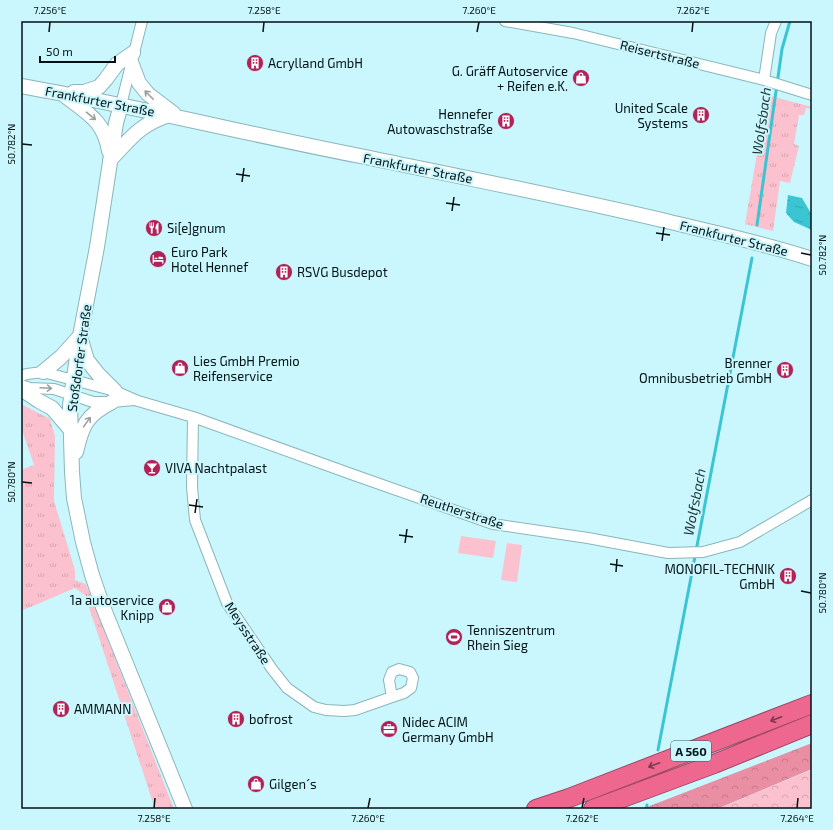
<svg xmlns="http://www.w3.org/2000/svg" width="833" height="830" font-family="'Exo 2',sans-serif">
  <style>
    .grass { fill: url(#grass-tufts) }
    .forest { fill: url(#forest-crowns) }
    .park { fill: url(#park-crowns) }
    .pitch { fill: #fbc1ce }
    .water { fill: url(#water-ripples) }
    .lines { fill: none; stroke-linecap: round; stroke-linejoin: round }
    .stream { stroke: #3bc4d2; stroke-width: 3 }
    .street-casing { stroke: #8ab6bb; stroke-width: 12 }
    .secondary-casing { stroke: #8ab6bb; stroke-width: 16 }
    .highway-casing { stroke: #9b4964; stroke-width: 20 }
    .street { stroke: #fff; stroke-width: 10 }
    .secondary { stroke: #fff; stroke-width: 14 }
    .highway { stroke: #ee678f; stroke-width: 18 }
    .oneway { stroke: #9aa0a1 }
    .oneway2 { stroke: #783c51 }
    .ticks { fill: none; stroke: #021113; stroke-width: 1.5 }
    .labels { text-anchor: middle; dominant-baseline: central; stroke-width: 4; stroke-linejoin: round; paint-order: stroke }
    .shield { fill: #c9f7fd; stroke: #3e5659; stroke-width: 1 }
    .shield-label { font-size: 12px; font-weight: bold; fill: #021113 }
    .street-label { font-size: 13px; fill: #021113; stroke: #c9f7fd }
    .poi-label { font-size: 13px; fill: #021113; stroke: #c9f7fd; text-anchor: start }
    .water-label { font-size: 14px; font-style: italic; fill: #1f3538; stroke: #c9f7fd }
    .neatline { fill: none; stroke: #021113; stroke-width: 1.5 }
    .ticks-label { font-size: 10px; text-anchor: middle; fill: #021113 }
  </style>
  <defs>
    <pattern id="grass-tufts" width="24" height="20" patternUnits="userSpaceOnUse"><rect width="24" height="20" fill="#fbc1ce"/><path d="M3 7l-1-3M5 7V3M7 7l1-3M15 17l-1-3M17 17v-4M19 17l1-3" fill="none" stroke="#d6a5b0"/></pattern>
    <pattern id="forest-crowns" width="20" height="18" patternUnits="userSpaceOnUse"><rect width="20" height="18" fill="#ea8ea4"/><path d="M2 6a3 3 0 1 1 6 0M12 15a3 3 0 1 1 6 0" fill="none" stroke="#c7798c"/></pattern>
    <pattern id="park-crowns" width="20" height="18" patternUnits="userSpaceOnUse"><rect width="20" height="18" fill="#fbc1ce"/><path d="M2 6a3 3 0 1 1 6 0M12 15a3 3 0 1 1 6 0" fill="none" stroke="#d6a5b0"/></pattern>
    <pattern id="water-ripples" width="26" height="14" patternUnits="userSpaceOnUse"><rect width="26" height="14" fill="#3bc4d2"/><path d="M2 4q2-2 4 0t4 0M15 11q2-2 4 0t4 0" fill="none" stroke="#32a7b3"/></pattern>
  </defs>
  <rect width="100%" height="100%" fill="#c9f7fd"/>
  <path class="grass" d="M767 95 812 107V109L806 108 804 115H799L794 144 799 146 790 183 780 181 773 231 745 224Z
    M21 404 50 419 55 436 54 501 75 570V580L86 584 174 809H155L85 595 75 588 21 611V470L34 465 21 427Z"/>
  <path class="forest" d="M812 743V769L717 809H642Z"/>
  <path class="park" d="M812 769V809H717L801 774Z"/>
  <path class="pitch" d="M461 536 496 541 493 558 458 553Z
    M507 543 522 545 517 582 501 580Z"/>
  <path class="water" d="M788 195 802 198 812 215V230L794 222 786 213Z"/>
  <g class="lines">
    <path class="stream" d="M757 225 782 49 790 21
      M658 750 752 258
      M646 809 647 805"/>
    <g class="street-casing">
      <path id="street" d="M505 21 573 33 764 80 812 95
        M764 80 771 33 776 21
        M121 105 142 21
        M21 376 27 374 43 372 115 391 138 401 193 417 354 475 493 524 588 538 668 553 703 552 740 542 812 500
        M21 385 30 388 54 389 93 402H112L134 400
        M193 417 192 487 195 520 227 603 272 669 287 688 314 707 326 710 344 711 355 710 392 697 404 693 411 688 413 678 410 672 399 669 392 672 389 680 392 697"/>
    </g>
    <g class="secondary-casing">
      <path id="secondary" d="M131 62 139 83 148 94 173 113
        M21 86C135 106 247 134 360 156 462 177 564 197 666 221 715 233 764 243 812 259
        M74 92H84L99 87 106 79 117 64 133 53
        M64 95C87 113 104 120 109 151
        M121 105 116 123 97 247 80 336 70 405 72 472 74 498 83 542 92 575 103 607 185 809
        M110 160C130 139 140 124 169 115
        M81 340 87 360 98 374 115 391
        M43 372 61 357 80 336
        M21 389 39 401 52 408 70 429
        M76 452C82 426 86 415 112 402"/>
    </g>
    <g class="highway-casing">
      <path id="highway" d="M536 809 569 798 812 704
        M593 809 714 764 812 724"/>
    </g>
    <use href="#street" class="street"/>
    <use href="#secondary" class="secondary"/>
    <use href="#highway" class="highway"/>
  </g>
  <defs><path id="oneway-shaft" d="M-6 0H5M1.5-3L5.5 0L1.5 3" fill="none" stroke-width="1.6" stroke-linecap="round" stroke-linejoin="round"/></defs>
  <g class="oneway">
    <use href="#oneway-shaft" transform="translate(149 95) rotate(-135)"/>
    <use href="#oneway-shaft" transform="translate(91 116) rotate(39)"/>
    <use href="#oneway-shaft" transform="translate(46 388) rotate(3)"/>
    <use href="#oneway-shaft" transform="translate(87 422) rotate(-55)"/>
  </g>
  <g class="oneway2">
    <use href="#oneway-shaft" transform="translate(776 719) rotate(159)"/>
    <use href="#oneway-shaft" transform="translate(654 765) rotate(159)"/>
  </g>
  <path class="ticks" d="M49 32 50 22M263 32 264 22M477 32 479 22M692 32 693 22M22 144 32 145M236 174 250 176M242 182 244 168M446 203 460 205M452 211 454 197M656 233 670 235M662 241 664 227M801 253 811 255M22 482 32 483M189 505 203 507M195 513 197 499M399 535 413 537M405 543 407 529M610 564 623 566M616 572 617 559M801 591 811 593M154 808 155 798M368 808 370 798M582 808 584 798M797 808 798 798"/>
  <defs>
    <g id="building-disc" transform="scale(0.9)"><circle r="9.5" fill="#b12258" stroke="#c9f7fd"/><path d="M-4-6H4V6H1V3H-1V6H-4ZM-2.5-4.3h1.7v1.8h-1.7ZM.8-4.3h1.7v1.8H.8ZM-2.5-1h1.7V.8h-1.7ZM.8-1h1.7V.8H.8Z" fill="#fff"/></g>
    <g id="shop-disc" transform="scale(0.9)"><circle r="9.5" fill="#b12258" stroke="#c9f7fd"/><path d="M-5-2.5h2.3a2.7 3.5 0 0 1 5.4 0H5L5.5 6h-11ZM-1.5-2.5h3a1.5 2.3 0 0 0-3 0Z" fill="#fff"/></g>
    <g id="restaurant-disc" transform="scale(0.9)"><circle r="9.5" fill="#b12258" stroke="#c9f7fd"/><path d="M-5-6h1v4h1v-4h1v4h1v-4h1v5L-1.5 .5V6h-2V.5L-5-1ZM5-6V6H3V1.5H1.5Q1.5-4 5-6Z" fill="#fff"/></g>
    <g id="hotel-disc" transform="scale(0.9)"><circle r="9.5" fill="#b12258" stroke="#c9f7fd"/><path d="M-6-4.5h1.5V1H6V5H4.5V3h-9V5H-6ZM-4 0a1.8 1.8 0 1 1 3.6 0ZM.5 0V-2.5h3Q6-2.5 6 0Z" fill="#fff"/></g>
    <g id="bar-disc" transform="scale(0.9)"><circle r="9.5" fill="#b12258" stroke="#c9f7fd"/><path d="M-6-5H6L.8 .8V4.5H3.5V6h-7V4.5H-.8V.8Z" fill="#fff"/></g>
    <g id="stadium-disc" transform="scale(0.9)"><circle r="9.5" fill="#b12258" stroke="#c9f7fd"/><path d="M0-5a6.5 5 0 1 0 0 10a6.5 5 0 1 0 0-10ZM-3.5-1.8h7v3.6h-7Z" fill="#fff"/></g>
    <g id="office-disc" transform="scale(0.9)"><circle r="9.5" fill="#b12258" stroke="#c9f7fd"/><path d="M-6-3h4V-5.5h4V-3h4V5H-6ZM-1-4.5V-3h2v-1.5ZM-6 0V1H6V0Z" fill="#fff"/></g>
  </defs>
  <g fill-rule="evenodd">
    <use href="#building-disc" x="255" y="63"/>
    <use href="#shop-disc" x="581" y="78"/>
    <use href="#building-disc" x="701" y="115"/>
    <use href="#building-disc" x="506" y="121"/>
    <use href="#restaurant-disc" x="154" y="228"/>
    <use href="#hotel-disc" x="158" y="259"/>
    <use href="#building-disc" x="284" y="272"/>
    <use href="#shop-disc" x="180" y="368"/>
    <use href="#building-disc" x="785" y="370"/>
    <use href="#bar-disc" x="152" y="468"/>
    <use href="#building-disc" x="788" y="576"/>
    <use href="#shop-disc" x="167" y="607"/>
    <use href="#stadium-disc" x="454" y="637"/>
    <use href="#building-disc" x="61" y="709"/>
    <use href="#building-disc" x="236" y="719"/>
    <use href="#office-disc" x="389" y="729"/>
    <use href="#shop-disc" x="256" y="784"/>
  </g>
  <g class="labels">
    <rect class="shield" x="671" y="741" width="40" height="20" rx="3"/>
    <g class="shield-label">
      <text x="691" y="751">A 560</text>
    </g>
    <g class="street-label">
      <text transform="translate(660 54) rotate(14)">Reisertstraße</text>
      <text transform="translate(100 101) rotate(11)">Frankfurter Straße</text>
      <text transform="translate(418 168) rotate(11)">Frankfurter Straße</text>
      <text transform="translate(734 238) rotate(14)">Frankfurter Straße</text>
      <text transform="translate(79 358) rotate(-82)">Stoßdorfer Straße</text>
      <text transform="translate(462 511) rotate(18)">Reutherstraße</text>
      <text transform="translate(248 633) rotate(57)">Meysstraße</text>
    </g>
    <g class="poi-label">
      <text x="268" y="63">Acrylland GmbH</text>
      <text x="568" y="71" text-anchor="end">G. Gräff Autoservice<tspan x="568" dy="15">+ Reifen e.K.</tspan></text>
      <text x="688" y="108" text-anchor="end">United Scale<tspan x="688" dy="15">Systems</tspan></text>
      <text x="493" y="114" text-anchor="end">Hennefer<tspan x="493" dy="15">Autowaschstraße</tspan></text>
      <text x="167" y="228">Si[e]gnum</text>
      <text x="171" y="252">Euro Park<tspan x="171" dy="15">Hotel Hennef</tspan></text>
      <text x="297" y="272">RSVG Busdepot</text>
      <text x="193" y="361">Lies GmbH Premio<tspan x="193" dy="15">Reifenservice</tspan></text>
      <text x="772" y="363" text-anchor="end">Brenner<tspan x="772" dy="15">Omnibusbetrieb GmbH</tspan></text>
      <text x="165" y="468">VIVA Nachtpalast</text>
      <text x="775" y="569" text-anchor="end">MONOFIL-TECHNIK<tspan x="775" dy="15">GmbH</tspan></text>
      <text x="154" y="600" text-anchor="end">1a autoservice<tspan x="154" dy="15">Knipp</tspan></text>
      <text x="467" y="630">Tenniszentrum<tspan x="467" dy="15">Rhein Sieg</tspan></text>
      <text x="74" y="709">AMMANN</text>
      <text x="249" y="719">bofrost</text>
      <text x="402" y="722">Nidec ACIM<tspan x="402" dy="15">Germany GmbH</tspan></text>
      <text x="269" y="784">Gilgen´s</text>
    </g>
    <g class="water-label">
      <text transform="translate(761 121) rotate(-82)">Wolfsbach</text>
      <text transform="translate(694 502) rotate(-79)">Wolfsbach</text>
    </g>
  </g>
  <rect width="833" height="830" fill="none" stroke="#c9f7fd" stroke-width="44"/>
  <path d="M40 56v6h75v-6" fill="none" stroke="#021113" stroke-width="2"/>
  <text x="46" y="56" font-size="12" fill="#021113" stroke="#c9f7fd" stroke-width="3" paint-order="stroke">50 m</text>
  <rect x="22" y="22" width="789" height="786" class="neatline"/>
  <g class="ticks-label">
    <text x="50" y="14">7.256°E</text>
    <text x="264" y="14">7.258°E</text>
    <text x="479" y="14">7.260°E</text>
    <text x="693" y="14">7.262°E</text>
    <text transform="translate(11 144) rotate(-90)" y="4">50.782°N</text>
    <text transform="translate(822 255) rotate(-90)" y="4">50.782°N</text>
    <text transform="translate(11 482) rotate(-90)" y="4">50.780°N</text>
    <text transform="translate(822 593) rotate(-90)" y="4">50.780°N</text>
    <text x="154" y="822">7.258°E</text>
    <text x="368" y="822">7.260°E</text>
    <text x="582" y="822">7.262°E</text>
    <text x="797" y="822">7.264°E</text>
  </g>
</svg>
